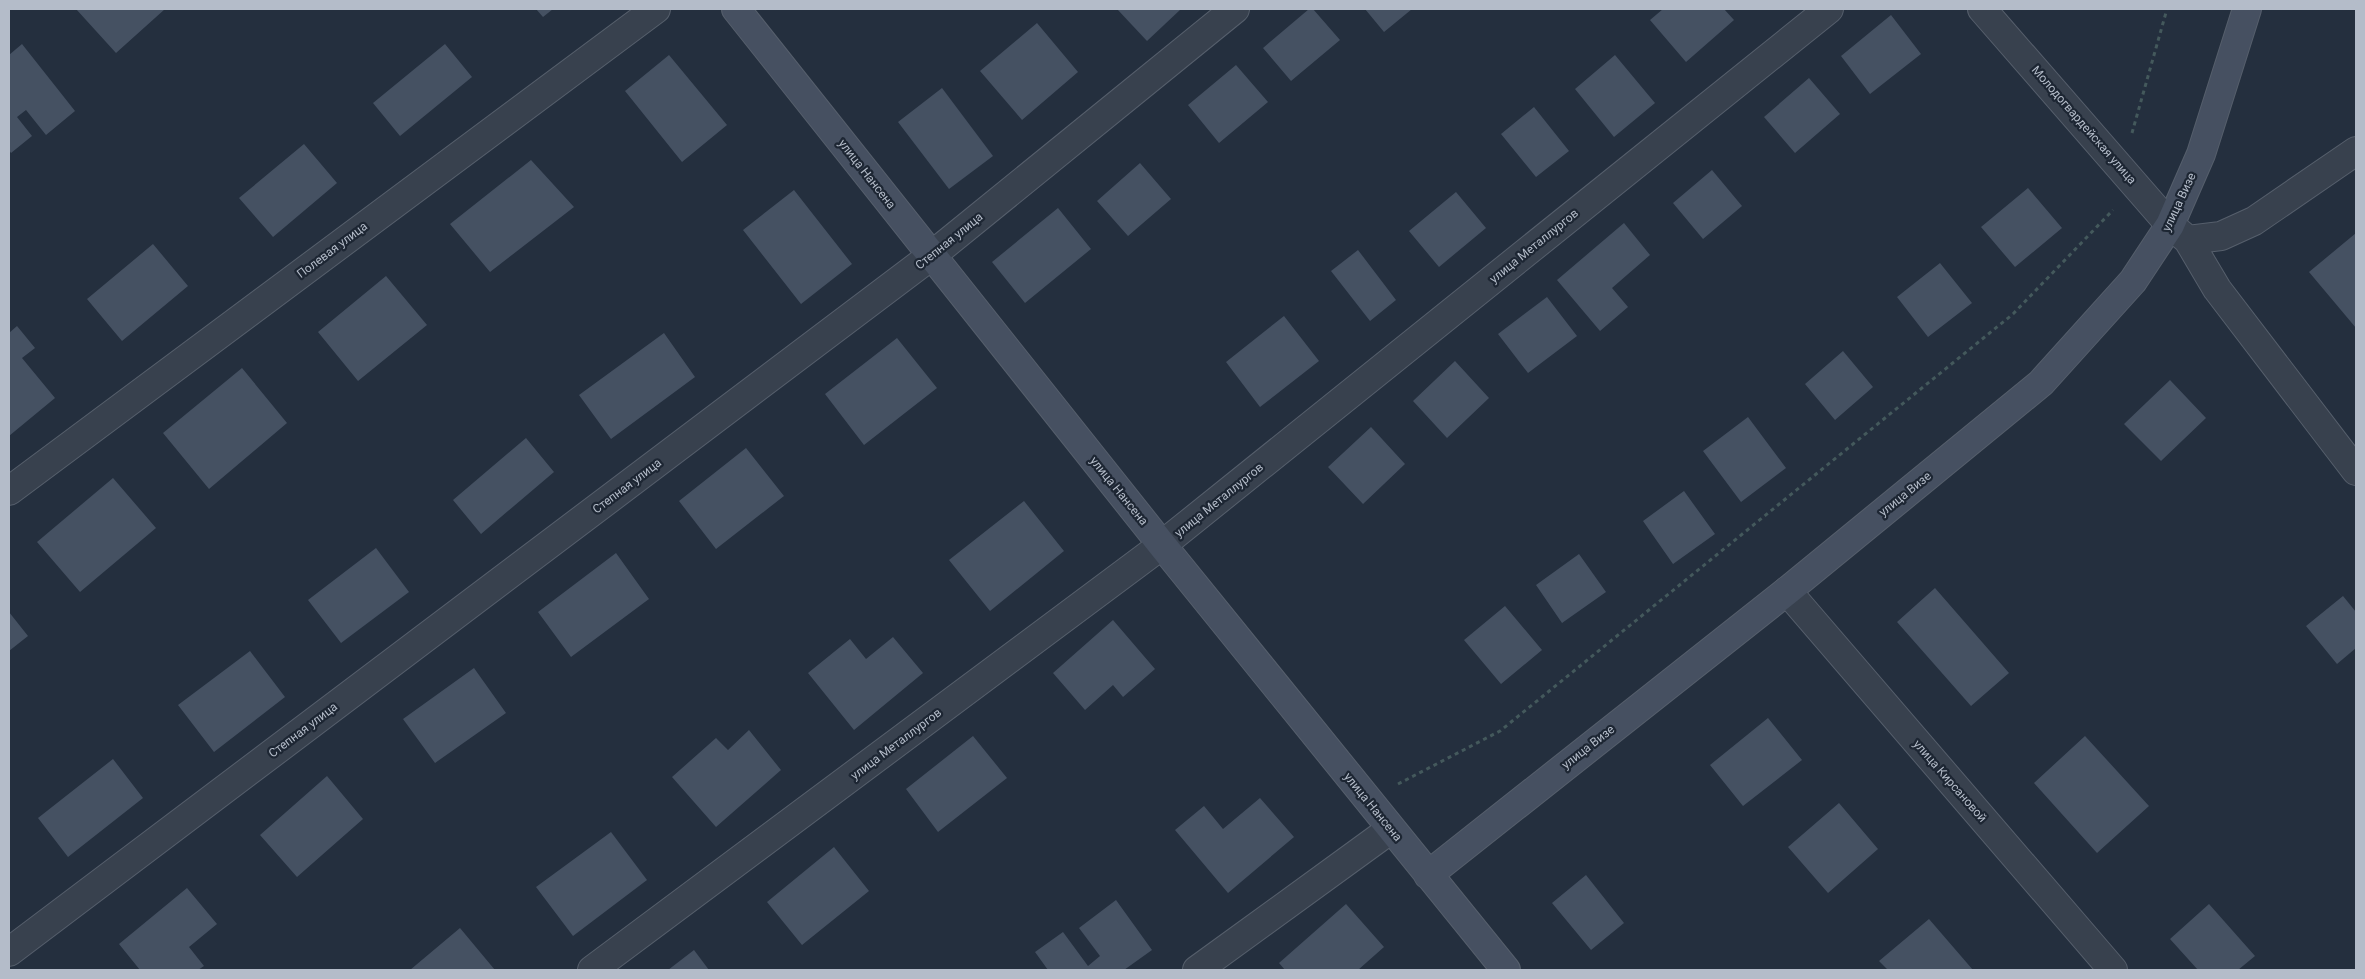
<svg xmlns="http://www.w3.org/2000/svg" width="2365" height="979" font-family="Roboto,sans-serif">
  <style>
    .building { fill: #455162 }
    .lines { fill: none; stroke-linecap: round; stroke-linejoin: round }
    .street-casing { stroke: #565f6c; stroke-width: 30 }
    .secondary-casing { stroke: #565f6c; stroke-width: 30 }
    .path { stroke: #44595c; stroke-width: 3; stroke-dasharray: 4 4; stroke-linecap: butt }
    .street { stroke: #38414e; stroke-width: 28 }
    .secondary { stroke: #465061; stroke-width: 28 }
    .labels { text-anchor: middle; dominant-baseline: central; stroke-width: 4.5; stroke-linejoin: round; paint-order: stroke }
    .street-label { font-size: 12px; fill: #b4bcc9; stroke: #1d2633 }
  </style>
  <rect width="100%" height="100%" fill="#242f3e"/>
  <path class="building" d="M76 9H165L116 53Z
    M536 9H553L543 17Z
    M1117 9H1181L1147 41Z
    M1309 9H1313L1340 40 1291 81 1263 48Z
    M1365 9H1412L1384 32Z
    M1663 9H1724L1734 20 1686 62 1650 20Z
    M1891 15 1921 54 1870 94 1841 56Z
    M1037 23 1078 72 1022 120 980 71Z
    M22 44 75 111 46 135 26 110 17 117 32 136 11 153 9 150V55Z
    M445 44 472 77 400 136 373 103Z
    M669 55 727 125 682 162 625 91Z
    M1615 55 1655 103 1614 137 1575 89Z
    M1236 65 1268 102 1219 143 1188 105Z
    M1809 78 1840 114 1795 153 1764 117Z
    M942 88 993 156 949 189 898 122Z
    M1534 107 1569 151 1536 177 1501 134Z
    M304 144 337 183 273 237 239 198Z
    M531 160 574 207 490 272 450 224Z
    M1140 163 1171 199 1128 236 1097 201Z
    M1712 170 1742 206 1703 239 1673 203Z
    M2028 188 2062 228 2015 267 1981 227Z
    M794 190 852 264 801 304 743 230Z
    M1456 192 1486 228 1439 267 1409 231Z
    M1058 208 1091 249 1025 303 992 262Z
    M1624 223 1650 255 1612 288 1628 307 1600 331 1557 280Z
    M2356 233V328L2309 272Z
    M153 244 188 286 122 341 87 299Z
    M1358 250 1396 300 1370 321 1331 271Z
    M1940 263 1972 303 1928 337 1897 297Z
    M386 276 427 325 358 381 318 332Z
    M1547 297 1577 336 1528 373 1498 334Z
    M1284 316 1319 361 1260 407 1226 362Z
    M17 326 35 348 22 358 55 398 9 436V333Z
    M664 333 695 377 611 439 579 395Z
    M897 338 937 388 864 445 825 394Z
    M1843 351 1873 387 1835 420 1805 384Z
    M1455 361 1489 398 1447 438 1413 401Z
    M242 368 287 423 209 489 163 433Z
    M2170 380 2206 418 2161 461 2124 424Z
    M1748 417 1786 468 1741 502 1703 451Z
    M1371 427 1405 464 1363 504 1328 467Z
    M526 438 554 472 481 534 453 500Z
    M746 448 784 496 716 549 679 501Z
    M113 478 156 528 80 592 37 542Z
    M1684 491 1715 534 1673 564 1643 521Z
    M1024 501 1064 551 990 611 949 560Z
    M376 548 409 592 341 643 308 600Z
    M616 553 649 599 571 657 538 612Z
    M1579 554 1606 592 1562 623 1536 585Z
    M1935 588 2009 673 1971 706 1897 622Z
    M2343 596 2356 612V648L2337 664 2306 626Z
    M1505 606 1542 650 1501 684 1464 640Z
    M9 612 28 636 9 651Z
    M1113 620 1155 669 1123 697 1113 685 1085 710 1053 673Z
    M893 637 923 673 854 730 808 673 850 639 866 659Z
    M250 651 285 697 214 752 178 705Z
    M474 668 506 713 435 763 403 719Z
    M1768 718 1802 760 1743 806 1710 765Z
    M749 730 781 770 716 827 672 777 716 738 728 750Z
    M973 736 1007 778 938 832 906 789Z
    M2085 736 2149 806 2097 853 2034 783Z
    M113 759 143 798 68 857 38 818Z
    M327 776 363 819 297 877 260 835Z
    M1260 798 1294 837 1228 893 1175 830 1204 806 1223 829Z
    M1839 803 1878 849 1828 893 1788 847Z
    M611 832 647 880 573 936 536 887Z
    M834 847 869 891 802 945 767 902Z
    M1586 875 1624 923 1591 950 1552 903Z
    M187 888 217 924 189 947 204 966 198 970H140L119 944Z
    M1116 900 1152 950 1124 970H1048L1035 952 1063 932 1088 966 1100 956 1079 928Z
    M1346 904 1384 947 1358 970H1285L1279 963Z
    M2209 904 2255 956 2238 970H2198L2170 939Z
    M1929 919 1973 970H1888L1879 961Z
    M460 928 495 970H410Z
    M694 950 709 970H668Z"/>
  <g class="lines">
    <g class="street-casing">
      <path id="street" d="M1982 9 2170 225 2188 240 2221 236 2254 221 2356 151
        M2188 240 2217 289 2356 471
        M9 491 656 9
        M1787 591 2113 970
        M9 952 931 256 1235 9
        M592 970 1162 545 1829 9
        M1197 970 1391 829"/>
    </g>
    <g class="secondary-casing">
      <path id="secondary" d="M736 9 1162 545 1506 970
        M1428 875 1787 591 2041 383 2133 281 2170 225 2201 154 2247 9"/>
    </g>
    <path class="path" d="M2132 133 2167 9
      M1398 784 1500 731 2013 314 2113 210"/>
    <use href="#street" class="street"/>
    <use href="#secondary" class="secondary"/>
  </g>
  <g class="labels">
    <g class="street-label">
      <text transform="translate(2084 125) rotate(49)">Молодогвардейская улица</text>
      <text transform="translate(867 174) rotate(52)">улица Нансена</text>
      <text transform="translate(2179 202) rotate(-65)">улица Визе</text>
      <text transform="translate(949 241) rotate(-39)">Степная улица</text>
      <text transform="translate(1534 246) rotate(-39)">улица Металлургов</text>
      <text transform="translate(332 250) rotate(-37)">Полевая улица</text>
      <text transform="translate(627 486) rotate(-37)">Степная улица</text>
      <text transform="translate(1119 491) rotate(51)">улица Нансена</text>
      <text transform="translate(1905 494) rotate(-39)">улица Визе</text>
      <text transform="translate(1219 500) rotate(-39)">улица Металлургов</text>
      <text transform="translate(303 730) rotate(-37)">Степная улица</text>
      <text transform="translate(896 744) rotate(-37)">улица Металлургов</text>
      <text transform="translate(1588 747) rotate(-38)">улица Визе</text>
      <text transform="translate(1950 781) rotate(49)">улица Кирсановой</text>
      <text transform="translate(1373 807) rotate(51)">улица Нансена</text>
    </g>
  </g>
  <rect width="2365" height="979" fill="none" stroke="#b4bcc9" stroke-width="20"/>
</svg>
